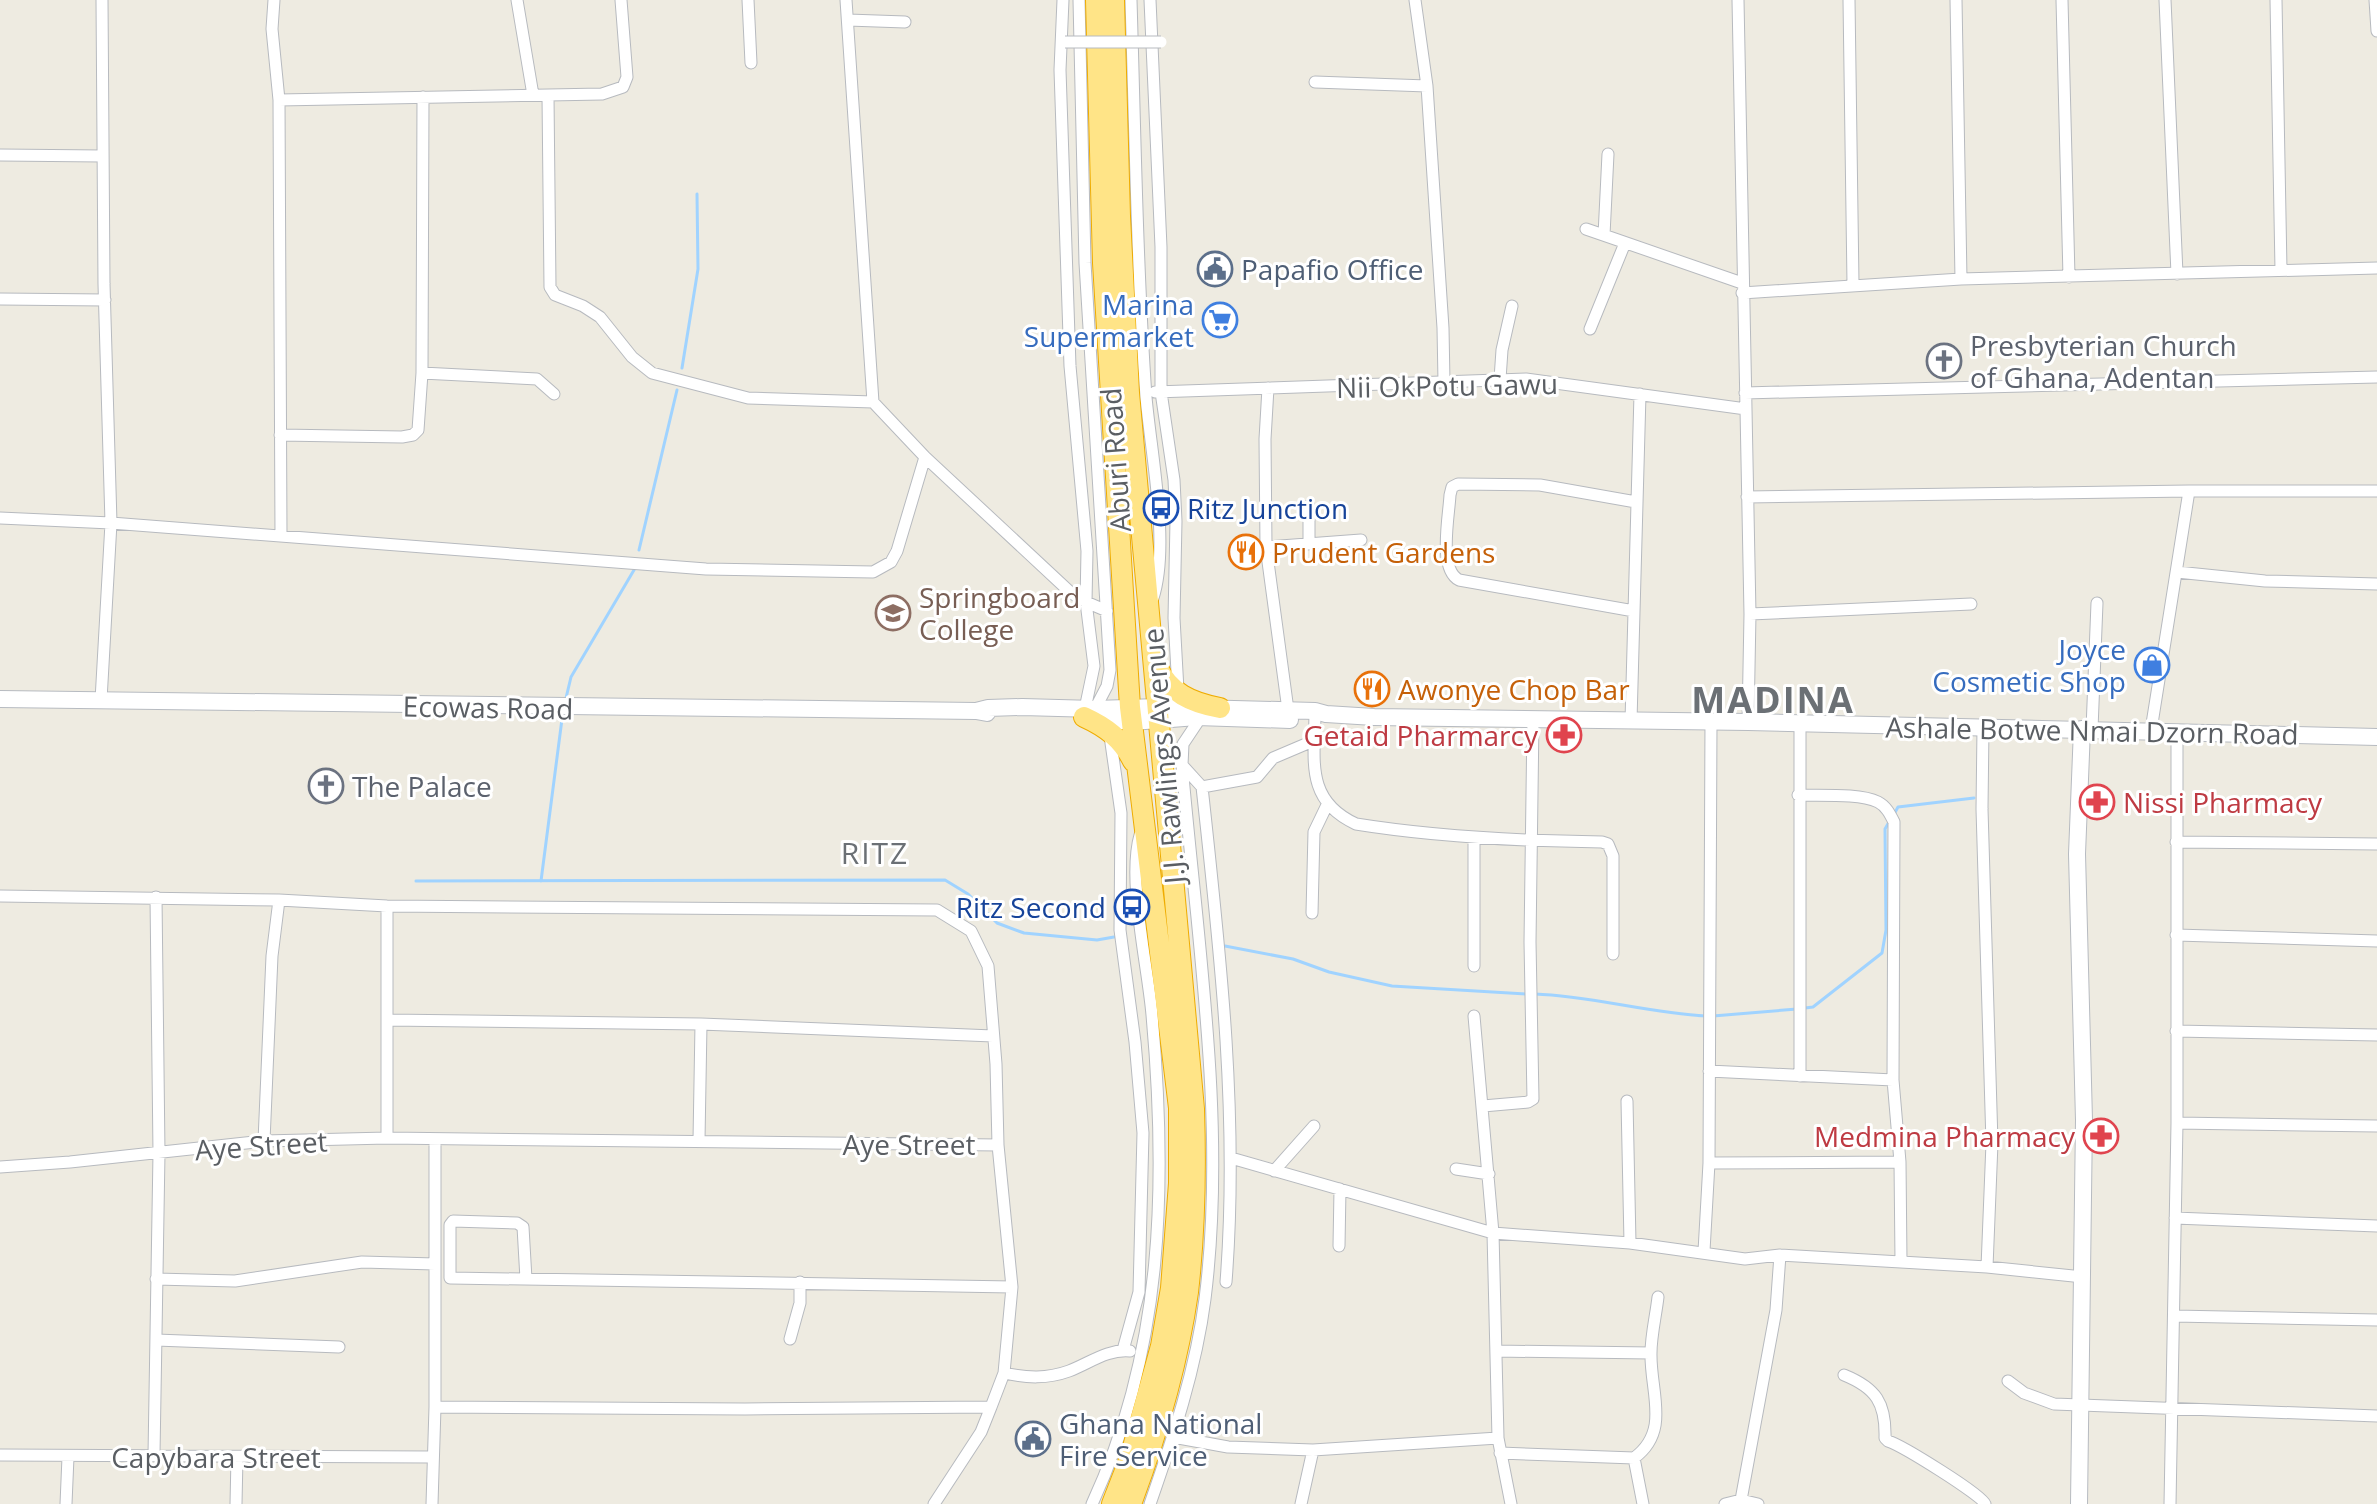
<svg xmlns="http://www.w3.org/2000/svg" width="2377" height="1504" font-family="'Open Sans',sans-serif">
  <style>
    .lines { fill: none; stroke-linecap: round; stroke-linejoin: round }
    .stream { stroke: #a0d3ff; stroke-width: 3 }
    .street-casing { stroke: #b7babf; stroke-width: 13 }
    .secondary-casing { stroke: #b7bbc1; stroke-width: 18 }
    .highway-casing { stroke: #efac00; stroke-width: 22 }
    .street { stroke: #fff; stroke-width: 11 }
    .secondary { stroke: #fff; stroke-width: 16 }
    .highway { stroke: #ffe487; stroke-width: 20 }
    .street-bridge-casing { stroke: #b7babf; stroke-width: 13; stroke-linecap: butt }
    .street-bridge { stroke: #fff; stroke-width: 11 }
    .labels { text-anchor: middle; dominant-baseline: central; stroke-width: 6; stroke-linejoin: round; paint-order: stroke }
    .service-label { font-size: 28px; fill: #4e5e75; stroke: #fff; text-anchor: start }
    .shop-label { font-size: 28px; fill: #366cbe; stroke: #fff; text-anchor: end }
    .worship-label { font-size: 28px; fill: #5b616d; stroke: #fff; text-anchor: start }
    .street-label { font-size: 28px; fill: #5a5e63; stroke: #fff }
    .transit-label { font-size: 28px; fill: #164399; stroke: #fff; text-anchor: start }
    .food-label { font-size: 28px; fill: #c56008; stroke: #fff; text-anchor: start }
    .education-label { font-size: 28px; fill: #785e54; stroke: #fff; text-anchor: start }
    .health-label { font-size: 28px; fill: #be3a42; stroke: #fff; text-anchor: end }
    .neighbourhood-label { font-size: 30px; letter-spacing: 2px; fill: #6b7075; stroke: #fff }
    .district-label { font-size: 36px; font-weight: bold; letter-spacing: 2px; fill: #6b7075; stroke: #fff }
  </style>
  <rect width="100%" height="100%" fill="#eeebe1"/>
  <g class="lines">
    <path class="stream" d="M682 368 698 269 697 194
      M639 550 677 390
      M566 698 571 677 634 570
      M1893 816 1898 807 1974 798
      M416 881 945 880 968 894 997 923 1024 933 1097 940 1114 937
      M541 881 562 719
      M1225 946 1293 959 1329 972 1392 986 1527 994
      M1535 994C1592 996 1648 1013 1706 1016
      M1805 1008 1813 1007 1882 953 1886 930 1885 829 1889 822
      M1713 1016 1797 1009"/>
    <g class="street-casing">
      <path id="street" d="M274 0 272 29 279 100 281 536
        M517 0 533 95
        M748 0 751 63
        M846 0 873 402 925 457 1070 592 1086 602 1107 611
        M1063 0 1060 70 1070 366 1087 551 1086 602 1094 666 1085 709
        M1079 0 1085 263 1110 670 1107 686 1095 709
        M1131 0C1135 132 1137 265 1146 397 1151 454 1170 545 1153 598
        M1150 0 1161 247V392L1174 480 1176 521 1174 618 1178 690
        M1415 0 1427 86 1443 328 1444 382
        M1738 0 1750 614 1748 722
        M1849 0 1853 284
        M1956 0 1961 279
        M2062 0 2069 277
        M2165 0 2177 274
        M2276 0 2281 270
        M2375 0 2377 31
        M848 20 905 22
        M1315 82 1427 86
        M548 96 550 287 555 295 583 306 600 317 632 357 652 373 748 398 873 402
        M279 100 602 94 623 87 627 77 621 0
        M0 155 102 156
        M1586 229 1742 283
        M1604 235 1608 154
        M1742 293 1961 279 2377 268
        M0 299 105 300
        M1590 329 1625 243
        M422 373 537 379 554 394
        M1500 379 1502 350 1512 306
        M1268 388 1265 439 1266 547 1288 710
        M1155 392 1526 379 1746 409
        M1745 393 2377 377
        M280 435 402 437 413 435 418 430 422 373 423 97
        M1747 497 2189 491H2377
        M0 518 111 523 706 569 873 572 891 562 897 551 925 457
        M1309 544V506
        M1266 547 1361 540
        M2177 572 2265 581 2377 584
        M1634 611 1459 580C1438 569 1449 516 1450 495L1452 487 1458 484 1540 485 1636 502
        M1750 614 1971 604
        M101 700 111 523 104 284 102 0
        M1315 711C1315 759 1304 800 1356 824 1437 837 1520 841 1602 842L1608 844 1613 856V954
        M1631 721 1640 394
        M1800 724V1076
        M1983 728 1982 809 1992 1143 1987 1267
        M2092 729 2097 603
        M2151 730 2189 491
        M1110 736 1121 813 1120 930 1135 1042 1143 1133 1139 1292 1123 1350
        M1182 765 1202 787C1220 951 1239 1117 1226 1282
        M1202 787 1257 777 1273 758 1313 741
        M1798 795C1819 796 1859 793 1878 802 1886 806 1890 814 1894 822L1893 1080 1900 1162 1901 1261
        M1474 837V966
        M2176 842 2377 844
        M0 896 279 900 272 956 264 1141
        M279 900 387 906 937 910 971 931 988 966 996 1064 998 1145
        M1312 913 1314 832 1327 805
        M2176 935 2377 941
        M1474 1016 1493 1233 1498 1438 1511 1504
        M388 1020 701 1024 993 1036
        M2176 1031 2377 1035
        M1709 1071 1893 1080
        M1627 1101 1630 1243
        M1483 1106 1528 1102 1533 1099 1530 942 1533 720
        M2177 1123 2377 1126
        M387 1138V906
        M699 1140 701 1024
        M1231 1158 1493 1233 1630 1243 1745 1259 1780 1255 1987 1267 2083 1277
        M1709 1163 1900 1162
        M0 1167 70 1162 264 1141 387 1138 998 1145 1012 1287 1004 1373 991 1407 745 1409 435 1407
        M1456 1169 1489 1174
        M1274 1171 1314 1126
        M2175 1218 2377 1226
        M1339 1246 1340 1189
        M1704 1251 1709 1163 1711 722
        M156 1279 235 1281 362 1262 435 1264
        M526 1279 523 1227 517 1223 453 1221 450 1225V1278C637 1281 825 1283 1012 1287
        M2174 1316 2377 1320
        M790 1339 800 1303V1282
        M156 1340 339 1347
        M1496 1351 1651 1353
        M1004 1373C1027 1378 1047 1379 1069 1371 1090 1363 1107 1349 1130 1351
        M1844 1375C1876 1388 1886 1403 1885 1438L1888 1441C1903 1446 1982 1495 1985 1504
        M2008 1381 2024 1393 2054 1404 2377 1416
        M1173 1437 1228 1447 1313 1450 1498 1438
        M1500 1453 1634 1458C1671 1431 1650 1392 1651 1353 1651 1335 1656 1315 1658 1297
        M0 1455 432 1457
        M154 1455 159 1153 156 897
        M1634 1458 1643 1504
        M1741 1500 1776 1310 1780 1255
        M66 1504 68 1457
        M236 1504 237 1457
        M432 1504 435 1407V1139
        M934 1504 981 1432 991 1407
        M1092 1504C1164 1349 1167 1182 1152 1015 1148 966 1127 880 1140 835
        M1150 1504C1173 1438 1196 1369 1205 1299 1227 1125 1197 939 1182 765L1183 744 1197 723V717
        M1301 1504 1313 1450
        M1725 1504 1741 1500 1758 1504
        M2170 1504 2177 1123V732"/>
    </g>
    <g class="secondary-casing">
      <path id="secondary" d="M0 699 976 711 987 713
        M976 711 988 708 1022 707 1095 709 1159 707 1315 711 1326 714 1374 717 1748 722 2377 737
        M1090 718 1132 722 1197 717 1290 720
        M2079 1504 2084 1120 2077 854 2082 729"/>
    </g>
    <g class="highway-casing">
      <path id="highway" d="M1096 0 1103 263 1130 707 1179 1108V1183L1171 1288 1161 1346 1130 1458 1112 1504
        M1114 0 1120 216 1129 393 1194 1109C1196 1170 1195 1231 1188 1292 1178 1363 1156 1437 1131 1504
        M1157 666C1169 693 1192 703 1220 708
        M1084 717C1106 727 1122 739 1133 761"/>
    </g>
    <use href="#street" class="street"/>
    <use href="#secondary" class="secondary"/>
    <use href="#highway" class="highway"/>
    <g class="street-bridge-casing">
      <path id="street-bridge" d="M1065 42H1161"/>
    </g>
    <use href="#street-bridge" class="street-bridge"/>
  </g>
  <defs>
    <g id="civic-ring" transform="scale(1.8)"><circle r="9.5" fill="#fff" stroke="#5c6f8a" stroke-width="1.5"/><path d="M-.6-6.5H3V-4.5H.6V-3L4-1V1h2V6H-6V1h2V-1L-.6-3ZM-1.2 2.5V6h2.4V2.5Z" fill="#5c6f8a"/></g>
    <g id="supermarket-ring" transform="scale(1.8)"><circle r="9.5" fill="#fff" stroke="#3f7fe0" stroke-width="1.5"/><path d="M-6-5.5h2.5l.6 2H6L4.5 2H-2.5L-4.4-4H-6ZM-1.5 3.2a1.3 1.3 0 1 0 .1 0ZM3 3.2a1.3 1.3 0 1 0 .1 0Z" fill="#3f7fe0"/></g>
    <g id="church-ring" transform="scale(1.8)"><circle r="9.5" fill="#fff" stroke="#6b7280" stroke-width="1.5"/><path d="M-1.2-6h2.4v3.5h3.3v2.4h-3.3V6h-2.4V-.1h-3.3v-2.4h3.3Z" fill="#6b7280"/></g>
    <g id="bus-ring" transform="scale(1.8)"><circle r="9.5" fill="#fff" stroke="#1a4fb4" stroke-width="1.5"/><path d="M-5-6H5V4H4V6H2V4H-2V6H-4V4H-5ZM-3.5-4V0h7V-4ZM-3.5 1.2v1.5H-2V1.2ZM2 1.2v1.5H3.5V1.2Z" fill="#1a4fb4"/></g>
    <g id="restaurant-ring" transform="scale(1.8)"><circle r="9.5" fill="#fff" stroke="#e8710a" stroke-width="1.5"/><path d="M-5-6h1v4h1v-4h1v4h1v-4h1v5L-1.5 .5V6h-2V.5L-5-1ZM5-6V6H3V1.5H1.5Q1.5-4 5-6Z" fill="#e8710a"/></g>
    <g id="school-ring" transform="scale(1.8)"><circle r="9.5" fill="#fff" stroke="#8d6e63" stroke-width="1.5"/><path d="M0-5L7-2L0 1L-7-2ZM-4 1L0 2.5L4 1V4Q0 6-4 4Z" fill="#8d6e63"/></g>
    <g id="shop-ring" transform="scale(1.8)"><circle r="9.5" fill="#fff" stroke="#3f7fe0" stroke-width="1.5"/><path d="M-5-2.5h2.3a2.7 3.5 0 0 1 5.4 0H5L5.5 6h-11ZM-1.5-2.5h3a1.5 2.3 0 0 0-3 0Z" fill="#3f7fe0"/></g>
    <g id="pharmacy-ring" transform="scale(1.8)"><circle r="9.5" fill="#fff" stroke="#e0444e" stroke-width="1.5"/><path d="M-2-6h4v4h4v4h-4v4h-4v-4h-4v-4h4Z" fill="#e0444e"/></g>
  </defs>
  <g fill-rule="evenodd">
    <use href="#civic-ring" x="1215" y="269"/>
    <use href="#supermarket-ring" x="1220" y="320"/>
    <use href="#church-ring" x="1944" y="361"/>
    <use href="#bus-ring" x="1161" y="508"/>
    <use href="#restaurant-ring" x="1246" y="552"/>
    <use href="#school-ring" x="893" y="613"/>
    <use href="#shop-ring" x="2152" y="665"/>
    <use href="#restaurant-ring" x="1372" y="689"/>
    <use href="#pharmacy-ring" x="1564" y="735"/>
    <use href="#church-ring" x="326" y="786"/>
    <use href="#pharmacy-ring" x="2097" y="802"/>
    <use href="#bus-ring" x="1132" y="907"/>
    <use href="#pharmacy-ring" x="2101" y="1136"/>
    <use href="#civic-ring" x="1033" y="1439"/>
  </g>
  <g class="labels">
    <g class="service-label">
      <text x="1241" y="269">Papafio Office</text>
      <text x="1059" y="1423">Ghana National<tspan x="1059" dy="32">Fire Service</tspan></text>
    </g>
    <g class="shop-label">
      <text x="1194" y="304">Marina<tspan x="1194" dy="32">Supermarket</tspan></text>
      <text x="2126" y="649">Joyce<tspan x="2126" dy="32">Cosmetic Shop</tspan></text>
    </g>
    <g class="worship-label">
      <text x="1970" y="345">Presbyterian Church<tspan x="1970" dy="32">of Ghana, Adentan</tspan></text>
      <text x="352" y="786">The Palace</text>
    </g>
    <g class="street-label">
      <text transform="translate(1447 385) rotate(-1)">Nii OkPotu Gawu</text>
      <text transform="translate(1115 460) rotate(-94)">Aburi Road</text>
      <text transform="translate(488 707) rotate(1)">Ecowas Road</text>
      <text transform="translate(2092 730) rotate(1)">Ashale Botwe Nmai Dzorn Road</text>
      <text transform="translate(1163 756) rotate(-95)">J.J. Rawlings Avenue</text>
      <text x="909" y="1144">Aye Street</text>
      <text transform="translate(261 1145) rotate(-4)">Aye Street</text>
      <text x="216" y="1457">Capybara Street</text>
    </g>
    <g class="transit-label">
      <text x="1187" y="508">Ritz Junction</text>
      <text x="1106" y="907" text-anchor="end">Ritz Second</text>
    </g>
    <g class="food-label">
      <text x="1272" y="552">Prudent Gardens</text>
      <text x="1398" y="689">Awonye Chop Bar</text>
    </g>
    <g class="education-label">
      <text x="919" y="597">Springboard<tspan x="919" dy="32">College</tspan></text>
    </g>
    <g class="health-label">
      <text x="1538" y="735">Getaid Pharmarcy</text>
      <text x="2123" y="802" text-anchor="start">Nissi Pharmacy</text>
      <text x="2075" y="1136">Medmina Pharmacy</text>
    </g>
    <g class="neighbourhood-label">
      <text x="875" y="852">RITZ</text>
    </g>
    <g class="district-label">
      <text x="1773" y="699">MADINA</text>
    </g>
  </g>
</svg>
